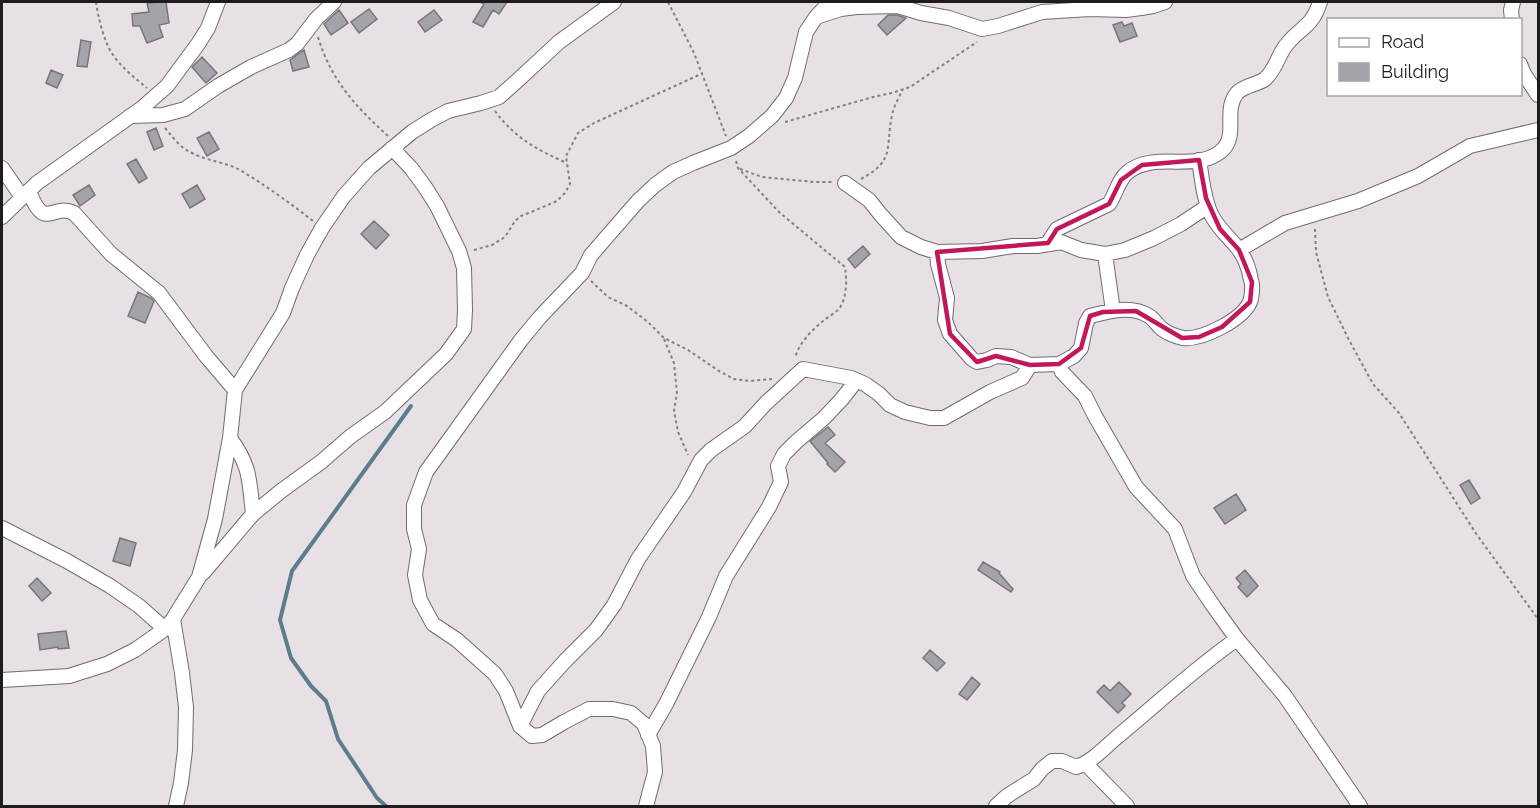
<svg xmlns="http://www.w3.org/2000/svg" width="1540" height="808" font-family="Raleway,sans-serif">
  <style>
    .lines { fill: none; stroke-linecap: round; stroke-linejoin: round }
    .stream { stroke: #5e7d8c; stroke-width: 4 }
    .building { fill: #a4a3aa; stroke: #77767c; stroke-width: 1.5 }
    .minor-casing { stroke: #716b70; stroke-width: 16 }
    .path { stroke: #837f83; stroke-width: 2; stroke-dasharray: 3 3; stroke-linecap: butt }
    .minor { stroke: #fff; stroke-width: 14 }
    .marked { fill: none; stroke: #c2185b; stroke-width: 4.5; stroke-linejoin: round }
  </style>
  <rect width="100%" height="100%" fill="#e7e1e6"/>
  <g class="lines">
    <path class="stream" d="M386 806 377 798 338 739 326 701 311 686 291 658 280 620 292 571 411 406"/>
  </g>
  <path class="building" d="M158 2H166L169 23 159 25 163 37 147 43 140 26H133L132 14 149 12 147 3Z
    M480 2H507L499 14 493 10 483 27 473 22 484 4Z
    M369 9 377 19 359 33 351 22Z
    M339 10 348 23 331 35 324 24Z
    M434 10 442 20 425 32 418 22Z
    M888 15H897L906 18 887 35 878 25Z
    M1122 22 1124 26 1132 23 1137 36 1120 42 1113 25Z
    M81 40 91 42 87 67 77 66Z
    M304 50 309 67 293 71 290 60Z
    M202 57 217 73 206 83 192 67Z
    M51 70 63 75 57 88 46 83Z
    M156 128 163 146 154 150 147 132Z
    M209 132 219 149 207 156 197 138Z
    M136 159 147 178 139 183 127 164Z
    M89 185 95 195 80 206 73 195Z
    M197 185 205 199 190 208 182 194Z
    M374 221 389 235 376 249 361 234Z
    M863 246 870 254 855 268 848 259Z
    M138 292 151 298 154 301 145 323 128 316Z
    M828 427 835 435 825 443 845 462 835 472 827 464 828 463 810 441Z
    M1469 480 1480 498 1471 504 1460 485Z
    M1236 494 1246 510 1225 524 1214 508Z
    M120 538 136 543 130 566 113 561Z
    M983 562 1000 572 999 573 1013 589 1011 592 978 570Z
    M1245 570 1258 586 1247 597 1238 587 1241 584 1236 578Z
    M37 578 51 593 42 601 29 586Z
    M66 631 69 648 58 649V647L40 650 38 634Z
    M930 650 945 663 937 671 923 658Z
    M972 677 980 684 967 700 959 694Z
    M1119 682 1131 694 1122 703 1125 706 1118 713 1097 692 1104 685 1110 691Z"/>
  <g class="lines">
    <g class="minor-casing">
      <path id="minor" d="M816 17 841 9 856 7 898 6 921 13 949 18 982 29 998 26 1042 12 1090 9 1126 10 1141 8 1153 6 1165 2
        M1512 20 1511 10 1513 2
        M1520 64 1524 74 1538 95
        M130 116 163 115 185 109 218 86 251 67 289 50 297 44 316 19 334 2
        M2 168 22 197
        M845 183 869 200 881 215 901 237 921 247 937 252 982 251 1013 246H1037L1061 242 1081 250 1105 254 1125 250 1154 238 1181 224 1208 206
        M29 191C45 233 52 202 74 213L111 254 159 293 206 356 235 390
        M2 217 37 183 142 108 167 86 198 44 208 28 218 2
        M1048 243 1057 229 1109 204C1116 194 1118 180 1128 172 1154 151 1194 172 1220 152 1240 137 1222 111 1237 93 1244 85 1257 85 1265 79 1276 70 1278 54 1287 44 1302 26 1312 27 1320 2
        M1239 250 1285 223 1358 201 1418 176 1470 146 1538 130
        M937 252 938 264 947 298 945 320 950 334 972 359 977 362 987 360 996 356 1011 357 1030 365 1059 364 1074 356 1081 348 1086 323 1090 316C1109 311 1131 305 1149 316 1154 319 1157 325 1162 329 1167 333 1177 337 1183 338 1202 340 1242 320 1250 302 1252 297 1253 285 1251 280 1249 269 1244 255 1236 246 1227 235 1217 227 1211 214 1203 197 1202 177 1199 160
        M1105 254 1113 311
        M1059 364 1062 372 1085 396 1095 416 1136 487 1175 529 1193 576 1214 607 1237 639 1285 696 1360 806
        M230 438C251 467 249 480 253 514
        M2 528 67 561 110 586 139 606 165 629
        M203 573 253 514 281 491 321 462 351 436 385 412 446 354 464 329 465 310 464 268 459 251 437 206 425 187 411 168 392 148
        M173 619 182 673 186 707 185 750 181 783 176 806
        M2 680 69 676 107 664 135 650 165 629 173 619 199 577 215 519 230 438 235 390 283 313 292 288 307 255 322 228 344 196 369 168 412 132 431 120 448 111 481 103 499 97 517 81 559 42 614 2
        M520 726 538 691 565 661 596 630 614 605 638 559 684 492 701 460 711 450 745 426 766 403 803 369 851 378 865 384 879 394 890 405 905 412 930 418H944L990 392 1022 378 1030 365
        M648 735 666 704 709 617 726 576 769 507 781 482 778 466 784 454 796 442 824 418 842 399 856 381
        M1086 764 1127 806
        M646 806 655 772 653 746 644 724 631 713 613 709H589L564 722 542 735 532 736 520 726 506 691 495 674 457 640 433 624 420 600 415 575 419 549 414 529V505L426 472 521 340 540 317 582 273 591 255 638 201 655 185 673 172 693 163 731 148 749 136 772 116 786 98 795 78 806 32 816 17 830 2
        M996 806 1007 796 1034 779 1042 769 1052 761H1062L1076 767C1092 762 1104 748 1117 737 1157 704 1195 668 1237 639"/>
    </g>
    <path class="path" d="M96 2C98 17 104 42 113 55 122 68 135 78 147 88
      M668 2 694 53 726 136
      M318 37C331 80 355 106 388 136
      M495 111C515 138 537 150 567 163
      M785 122 873 97 892 93 910 87 977 42
      M165 128C173 137 180 148 192 153 207 161 225 162 240 170 265 185 290 203 313 221
      M736 161 738 168 779 212 845 267C847 280 847 298 839 309 835 313 828 317 823 321 811 331 799 343 795 358
      M740 169 762 177 814 182H832
      M861 179C896 160 885 148 892 115 894 106 899 97 903 89
      M1315 229 1316 252 1328 297 1349 340 1373 384 1399 413 1477 535 1538 619
      M474 250 492 245 505 237 515 221 521 216 548 205 557 201 565 193 570 184 566 156 578 133 594 123 701 74
      M591 281 608 297 627 306 648 322 664 338 688 350 719 371 734 379 750 381 772 379
      M664 339 674 363 677 393 674 411 678 432 688 455"/>
    <use href="#minor" class="minor"/>
  </g>
  <path class="marked" d="M1199 160 1206 198 1220 229 1239 250 1252 282 1250 302 1222 327 1199 337 1182 338 1136 311 1103 312 1090 316 1081 348 1059 364 1030 365 996 356 977 362 950 334 937 252 1048 243 1057 229 1109 204 1121 180 1142 165Z"/>
  <rect width="1540" height="808" fill="none" stroke="#1e1c1e" stroke-width="6"/>
  <rect x="1327" y="18" width="195" height="78" fill="#ffffff" stroke="#a5a4a5" stroke-width="1.5"/>
  <rect x="1339" y="38" width="30" height="9" fill="#ffffff" stroke="#a5a4a5" stroke-width="1.5"/>
  <text x="1381" y="48" font-size="18" fill="#1e1c1e">Road</text>
  <rect x="1339" y="63" width="30" height="18" fill="#a4a3aa" stroke="#a5a4a5" stroke-width="1.5"/>
  <text x="1381" y="78" font-size="18" fill="#1e1c1e">Building</text>
</svg>
